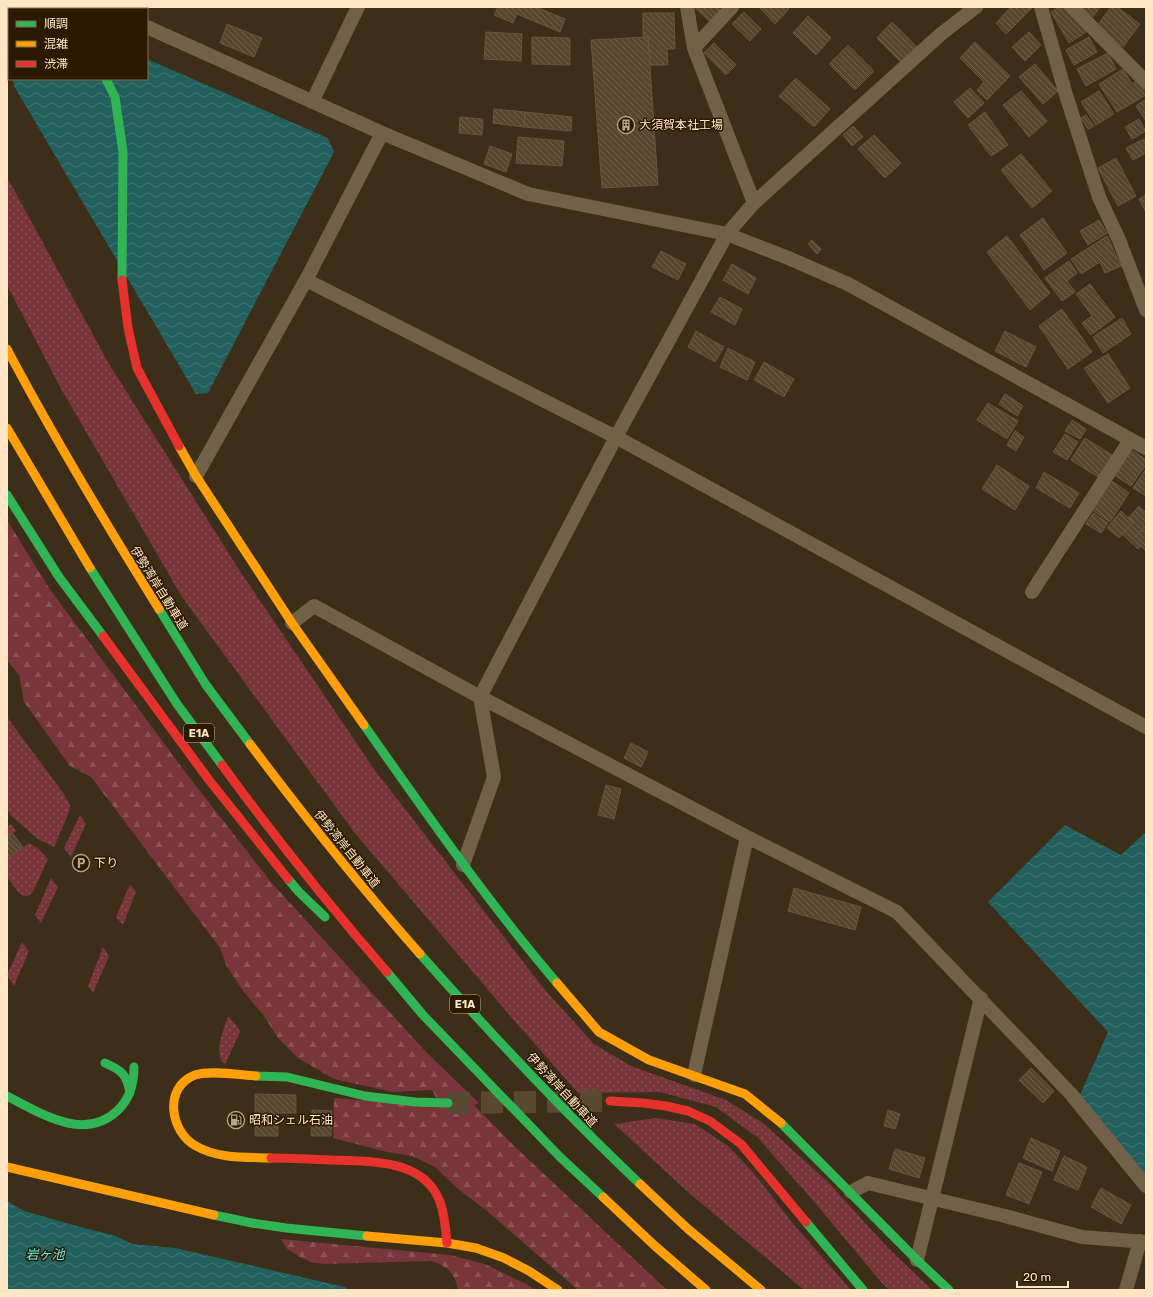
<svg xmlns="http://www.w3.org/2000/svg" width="1153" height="1297" font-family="Rubik,'Noto Sans JP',sans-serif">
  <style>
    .grass { fill: url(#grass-dots) }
    .forest { fill: url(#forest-firs) }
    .water { fill: url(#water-waves) }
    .building { fill: url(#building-back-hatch); stroke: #675442 }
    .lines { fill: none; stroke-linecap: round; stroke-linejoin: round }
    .highway-tunnel { stroke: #594933; stroke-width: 22; stroke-dasharray: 22 11; stroke-linecap: butt }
    .street { stroke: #716148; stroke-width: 14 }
    .fast { stroke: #30b455; stroke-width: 9 }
    .slow { stroke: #ff9f0a; stroke-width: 9 }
    .jam { stroke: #e5322d; stroke-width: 9 }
    .labels { text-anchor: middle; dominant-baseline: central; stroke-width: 3; stroke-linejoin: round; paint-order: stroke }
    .shield { fill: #2c1a00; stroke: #c0a889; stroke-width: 1 }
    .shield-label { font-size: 11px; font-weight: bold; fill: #ffe5c4 }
    .poi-label { font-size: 12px; fill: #ffe5c4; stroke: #2c1a00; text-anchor: start }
    .street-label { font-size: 12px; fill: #ffe5c4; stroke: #2c1a00 }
    .water-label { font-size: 13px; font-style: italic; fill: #63edeb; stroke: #2c1a00 }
  </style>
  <defs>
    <pattern id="grass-dots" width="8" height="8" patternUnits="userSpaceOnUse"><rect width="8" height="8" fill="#78353b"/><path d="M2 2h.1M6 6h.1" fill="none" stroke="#8c5256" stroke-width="1.8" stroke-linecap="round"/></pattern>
    <pattern id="forest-firs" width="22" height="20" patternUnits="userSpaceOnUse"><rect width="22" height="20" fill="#78353b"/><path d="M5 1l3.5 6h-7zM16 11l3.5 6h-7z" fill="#8c5256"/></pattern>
    <pattern id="water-waves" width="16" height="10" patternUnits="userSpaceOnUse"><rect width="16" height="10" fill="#22605d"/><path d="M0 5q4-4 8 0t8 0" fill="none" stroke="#437773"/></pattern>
    <pattern id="building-back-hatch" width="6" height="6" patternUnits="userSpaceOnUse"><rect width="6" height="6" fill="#584530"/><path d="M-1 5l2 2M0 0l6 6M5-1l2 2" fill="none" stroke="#71604c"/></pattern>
  </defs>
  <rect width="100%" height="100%" fill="#3c2e19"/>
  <path class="grass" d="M7 177 109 364 238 568 374 769 545 990 594 1044 631 1066 726 1100 763 1123 829 1183 887 1247 932 1290H889L881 1282 816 1204 758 1138 716 1107 660 1092 578 1093 511 1017 354 832 182 597 60 387 7 285Z
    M7 717 64 794 70 805 69 812 54 847 38 839 10 815 7 807Z
    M80 815 86 824 71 857 64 848Z
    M11 824 16 831 7 838V827Z
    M29 843C38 847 42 852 48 859L33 892 28 896H24L19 893 7 877V853L10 857Z
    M51 878 58 887 41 923 35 915Z
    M130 884 136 892 123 925 116 917Z
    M22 942 29 951 14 986 7 975Z
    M103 947 109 956 93 993 88 986Z
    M228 1016 237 1026 240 1032 225 1065C212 1053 224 1030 228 1016Z
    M656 1118 695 1124 728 1146 752 1171 795 1226 851 1290H804L688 1192 614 1124Z"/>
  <path class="forest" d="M7 520 49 588 189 777 271 882 426 1052 479 1103 474 1105 510 1142 667 1290H578L487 1211 458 1189 435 1167 412 1156 387 1152 333 1138 334 1098 440 1106 432 1090 393 1092 334 1079 298 1058 278 1038 264 1016 243 991 226 965 220 948 91 777 70 766 24 702 19 675 7 660Z
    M281 1239 450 1255 485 1264 528 1285 535 1290H458C455 1273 447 1266 431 1261L324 1264 311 1262 300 1257 286 1248Z"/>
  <path class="water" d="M7 7H45L48 9H9V64L7 56Z
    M147 59 328 138 334 152 208 393 196 394 14 86 13 79H147Z
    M1065 825 1121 855 1146 832V1178L1079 1097 1108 1032 988 902Z
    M7 1201 24 1211 80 1227 113 1235 133 1244 175 1248 345 1287 348 1290H7Z"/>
  <path class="building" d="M498 7H536L565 19 560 32 517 14 513 23 494 15Z
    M694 7H717L721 11 711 23Z
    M759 7H787L789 9 775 24Z
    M1011 7H1033L1006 34 996 23Z
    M1059 7H1067L1081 22 1086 32 1069 43 1051 12Z
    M1081 7H1100L1093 17Z
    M1111 7H1117L1140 24 1123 47 1096 27Z
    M744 12 761 29 750 41 732 24Z
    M643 13H674L675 49H667L668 65H650L648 37 643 38Z
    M808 16 831 38 816 55 793 33Z
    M892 22 917 47 902 63 877 38Z
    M227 24 262 38 254 57 220 43Z
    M486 32 522 34 521 61 484 59Z
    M1029 32 1041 45 1025 61 1012 47Z
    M532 37 570 38V65L532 64Z
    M648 37 658 185 602 188 591 40Z
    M1089 37 1097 52 1074 65 1066 50Z
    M975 42 1010 76 987 100 977 90 984 82 960 58Z
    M714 43 736 65 726 75 704 53Z
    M848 45 874 71 855 90 829 64Z
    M1108 53 1116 69 1086 86 1077 69Z
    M1035 64 1058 91 1043 104 1019 77Z
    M1123 69 1132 84 1138 80 1146 92V95L1117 112 1099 84Z
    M796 78 830 109 814 127 779 96Z
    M970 88 984 103 968 118 954 102Z
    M1021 91 1047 121 1029 137 1003 105Z
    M1099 91 1114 114 1096 125 1081 102Z
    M1146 99V121L1136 106Z
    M494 109 525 112 524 127 493 123Z
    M525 112 572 117 571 131 524 127Z
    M985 112 1008 145 991 156 968 125Z
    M1086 115 1094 126 1088 129 1081 118Z
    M460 117 483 119 482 135 459 133Z
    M1139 119 1146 131 1132 139 1125 127Z
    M853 126 863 137 852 146 843 135Z
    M874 135 901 163 885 178 858 149Z
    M518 137 564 141 562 166 516 163Z
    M1146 138V153L1133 160 1126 148Z
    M490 146 512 154 506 172 484 164Z
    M1021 154 1052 191 1032 208 1001 170Z
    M1116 158 1136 196 1118 206 1098 168Z
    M1146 195V212L1139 199Z
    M1043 218 1067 253 1044 270 1020 235Z
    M1099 220 1107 233 1088 245 1080 231Z
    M1007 236 1050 293 1030 310 987 252Z
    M1107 236 1121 266 1105 273 1100 262 1081 274 1071 259Z
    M812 240 821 249 817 254 808 244Z
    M661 251 686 264 678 280 652 267Z
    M1069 261 1077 273 1067 281 1075 292 1062 301 1045 278Z
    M732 264 756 278 748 294 723 280Z
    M1090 284 1115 317 1091 335 1082 323 1092 316 1076 294Z
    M720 297 742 309 735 325 711 312Z
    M1062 309 1092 352 1068 369 1039 326Z
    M1122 318 1131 334 1103 353 1093 337Z
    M696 331 724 347 715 362 688 347Z
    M1005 331 1036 347 1026 367 995 351Z
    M728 348 755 362 747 380 720 367Z
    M1108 354 1130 388 1108 403 1084 368Z
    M764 362 794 379 784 397 754 380Z
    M1005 394 1023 406 1017 416 999 404Z
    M988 403 1018 421 1007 439 977 420Z
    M1072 420 1086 429 1080 439 1065 431Z
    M1015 431 1024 437 1016 451 1007 445Z
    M1065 434 1078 442 1067 460 1053 452Z
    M1085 438 1112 455 1098 477 1071 460Z
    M1131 449 1146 460V465L1131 486 1114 475Z
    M997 465 1029 486 1015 510 982 489Z
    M1146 469V496L1133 488Z
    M1044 472 1079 493 1070 508 1036 488Z
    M1112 481 1129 493 1110 522 1092 510Z
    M1139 506 1146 513V525L1133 539 1141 546 1138 549 1122 534 1133 522 1128 518Z
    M1121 511 1133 522 1119 538 1107 528Z
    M1093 513 1108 523 1101 533 1086 524Z
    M1146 525V551L1133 539Z
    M631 743 648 752 641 767 624 758Z
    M606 785 621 789 614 819 598 815Z
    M13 834 23 847 10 857 7 853V838Z
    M794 888 861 907 855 930 788 911Z
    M1031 1068 1054 1091 1043 1103 1019 1080Z
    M255 1094 296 1095V1113H278V1136H255Z
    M312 1110 332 1111 331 1136H311Z
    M888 1110 900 1114 895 1129 884 1126Z
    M1031 1138 1060 1151 1052 1171 1023 1158Z
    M895 1149 925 1158 919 1178 889 1169Z
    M1064 1156 1087 1167 1078 1190 1054 1180Z
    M1019 1163 1042 1172 1029 1204 1006 1195Z
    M1101 1188 1131 1205 1121 1224 1091 1207Z"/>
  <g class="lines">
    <path class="highway-tunnel" d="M448 1103 610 1101"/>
    <path class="street" d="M102 7 106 9
      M687 7 694 48 754 203
      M976 7 941 34 754 203 727 234 786 257 848 284 1146 448
      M1041 7 1066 95 1099 197 1119 240 1146 310
      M1072 7 1146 82
      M147 27 382 133
      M694 48 732 7
      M312 102 358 7
      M306 280 616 437 1146 727
      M196 476 306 280 382 133 528 194 727 234 616 437 480 697 494 777 463 865
      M1032 592 1130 440
      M292 623 314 606 480 697 747 837 897 912 1071 1094 1146 1186
      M694 1075 747 837
      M851 1192 868 1183 1005 1216 1082 1237 1146 1242
      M917 1260 981 998
      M1126 1290 1140 1241"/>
    <path class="fast" d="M37 7 41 9
      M106 79 115 97 123 152 122 280
      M7 495 59 577 103 636
      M90 568 177 704 222 765
      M159 609 206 685 250 744
      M364 725C426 813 487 901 557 983
      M288 879 299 892 325 917
      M420 954C490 1033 563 1111 640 1184
      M387 972 423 1015 560 1157 603 1197
      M105 1063C121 1070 127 1074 130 1093
      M256 1076 287 1077 365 1096 415 1102 448 1103
      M7 1096C40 1113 84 1142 117 1111 129 1100 134 1084 134 1067
      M781 1123 917 1260 949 1290
      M214 1215 252 1223 286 1228 367 1236
      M806 1222 863 1290"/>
    <path class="slow" d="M7 349C54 438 106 524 159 609
      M7 428 90 568
      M179 446 196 476 292 623 364 725
      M250 744C304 816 360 886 420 954
      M557 983 599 1032 649 1060 745 1094 781 1123
      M256 1076C240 1075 209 1070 195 1075 163 1087 170 1132 196 1146 218 1159 246 1157 271 1158
      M7 1167 214 1215
      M640 1184 688 1229 761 1290
      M603 1197 655 1246 706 1290
      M367 1236 447 1243 476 1248 504 1258 529 1271 558 1290"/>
    <path class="jam" d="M122 280 128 328 137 368 179 446
      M103 636 209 780 288 879
      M222 765C274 836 329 905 387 972
      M610 1101 643 1103 666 1106 688 1111 710 1121 741 1144 806 1222
      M271 1158C290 1158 309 1159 329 1160 360 1161 408 1159 430 1185 444 1200 445 1224 447 1243"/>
  </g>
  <defs>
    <g id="building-ring" transform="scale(0.9)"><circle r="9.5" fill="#2c1a00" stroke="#bba588" stroke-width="1.5"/><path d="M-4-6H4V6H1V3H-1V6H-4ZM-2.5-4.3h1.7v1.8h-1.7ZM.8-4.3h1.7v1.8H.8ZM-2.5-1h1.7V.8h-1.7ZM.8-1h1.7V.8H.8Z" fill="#bba588"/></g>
    <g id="parking-ring" transform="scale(0.9)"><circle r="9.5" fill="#2c1a00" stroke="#bba588" stroke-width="1.5"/><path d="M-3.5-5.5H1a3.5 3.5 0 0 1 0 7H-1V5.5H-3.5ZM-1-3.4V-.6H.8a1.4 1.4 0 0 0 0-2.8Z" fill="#bba588"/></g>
    <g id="fuel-ring" transform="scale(0.9)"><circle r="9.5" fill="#2c1a00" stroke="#bba588" stroke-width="1.5"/><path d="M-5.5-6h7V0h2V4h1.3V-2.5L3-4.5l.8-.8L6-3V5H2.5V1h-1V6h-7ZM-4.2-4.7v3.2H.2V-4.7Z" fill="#bba588"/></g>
  </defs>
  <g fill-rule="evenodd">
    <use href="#building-ring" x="626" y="125"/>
    <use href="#parking-ring" x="81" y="863"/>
    <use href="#fuel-ring" x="236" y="1120"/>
  </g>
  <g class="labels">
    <g class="shield">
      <rect x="184" y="724" width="30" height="18" rx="3"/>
      <rect x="450" y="995" width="30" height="18" rx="3"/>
    </g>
    <g class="shield-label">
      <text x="199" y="733">E1A</text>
      <text x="465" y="1004">E1A</text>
    </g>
    <g class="poi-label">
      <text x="639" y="125">大須賀本社工場</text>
      <text x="94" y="863">下り</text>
      <text x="249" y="1120">昭和シェル石油</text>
    </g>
    <g class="street-label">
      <text transform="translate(159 588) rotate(58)">伊勢湾岸自動車道</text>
      <text transform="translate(347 849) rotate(51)">伊勢湾岸自動車道</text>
      <text transform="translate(562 1090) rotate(47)">伊勢湾岸自動車道</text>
    </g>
    <g class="water-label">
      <text x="45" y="1254">岩ヶ池</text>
    </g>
  </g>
  <rect width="1153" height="1297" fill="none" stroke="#ffe5c4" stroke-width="16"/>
  <rect x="8" y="8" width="140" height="72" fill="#2c1a00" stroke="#806b4e"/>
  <rect x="16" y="21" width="20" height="6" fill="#30b455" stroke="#806b4e"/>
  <text x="44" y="28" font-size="12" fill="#ffe5c4">順調</text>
  <rect x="16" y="41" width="20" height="6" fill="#ff9f0a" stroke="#806b4e"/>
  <text x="44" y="48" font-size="12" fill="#ffe5c4">混雑</text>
  <rect x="16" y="61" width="20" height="6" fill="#e5322d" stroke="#806b4e"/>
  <text x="44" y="68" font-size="12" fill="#ffe5c4">渋滞</text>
  <path d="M1017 1281v6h51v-6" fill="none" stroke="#ffe5c4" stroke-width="2"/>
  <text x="1023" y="1281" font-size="12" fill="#ffe5c4" stroke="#2c1a00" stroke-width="3" paint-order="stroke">20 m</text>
</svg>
